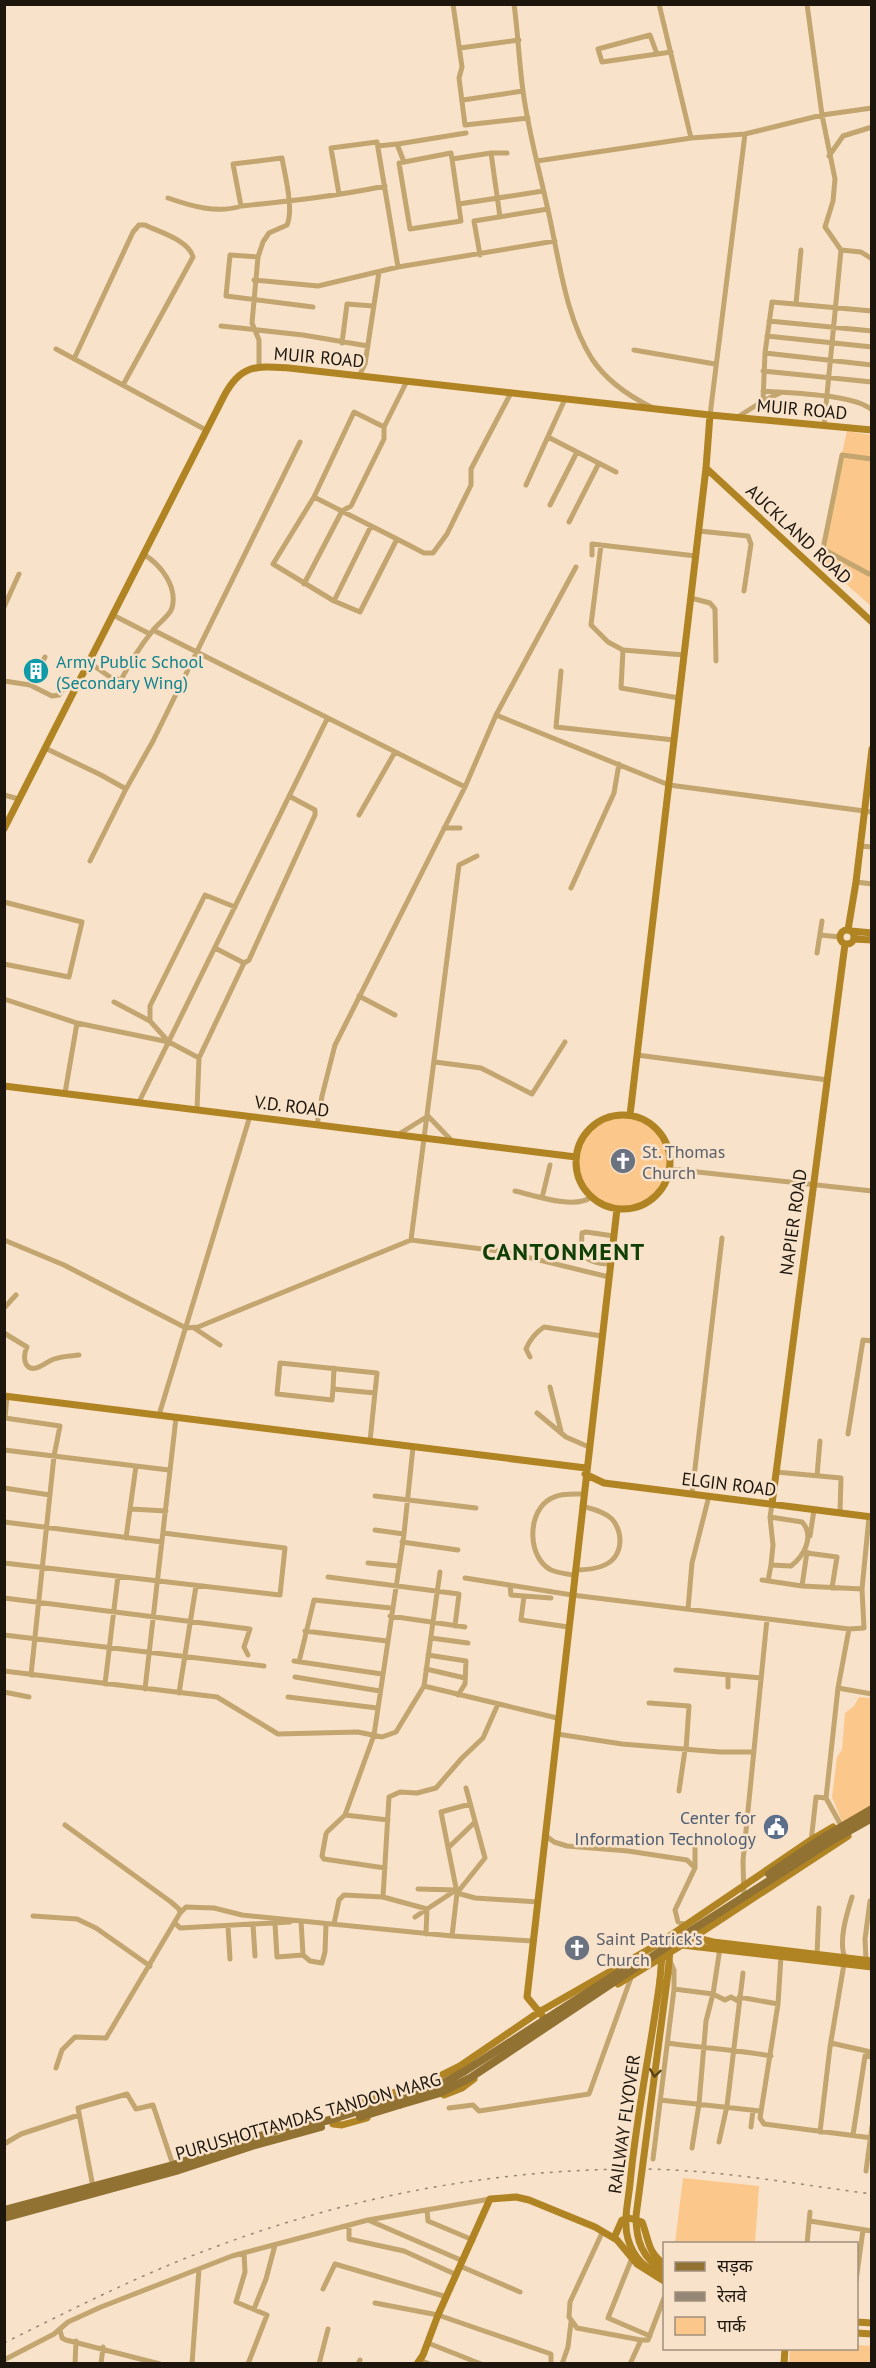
<svg xmlns="http://www.w3.org/2000/svg" width="876" height="2368" font-family="'PT Sans','Noto Sans Devanagari',sans-serif">
  <style>
    .green { fill: #fcc78a }
    .lines { fill: none; stroke-linecap: round; stroke-linejoin: round }
    .street { stroke: #c3a56f; stroke-width: 5 }
    .secondary { stroke: #b18423; stroke-width: 7 }
    .primary { stroke: #927233; stroke-width: 8 }
    .rail { stroke: #958675; stroke-width: 1.5; stroke-dasharray: 3 6; stroke-linecap: butt }
    .secondary-bridge { stroke: #b18423; stroke-width: 7 }
    .primary-bridge { stroke: #927233; stroke-width: 8 }
    .oneway { stroke: #584216 }
    .labels { text-anchor: middle; dominant-baseline: central; stroke-width: 5; stroke-linejoin: round; paint-order: stroke }
    .street-label { font-size: 18px; fill: #1d160d; stroke: #f8e2ca }
    .culture-label { font-size: 18px; fill: #0d838f; stroke: #f8e2ca; text-anchor: start }
    .worship-label { font-size: 18px; fill: #5b616d; stroke: #f8e2ca; text-anchor: start }
    .service-label { font-size: 18px; fill: #4e5e75; stroke: #f8e2ca; text-anchor: end }
    .district-label { font-size: 24px; font-weight: bold; letter-spacing: 1.5px; fill: #114005; stroke: #f8e2ca }
  </style>
  <rect width="100%" height="100%" fill="#f8e2ca"/>
  <path class="green" d="M847 431 871 435V606L818 559Z
    M579 1162a44 44 0 1 1 88 0a44 44 0 1 1-88 0Z
    M859 1697 871 1698V1808L843 1824 832 1797 837 1757 842 1750 845 1713 854 1706Z
    M683 2178 759 2186 755 2243H675Z
    M857 2345 871 2346V2363H789L790 2349 856 2348Z"/>
  <g class="lines">
    <path class="street" d="M453 4 462 67 459 78 465 125 528 118
      M514 4C518 33 519 62 523 91 529 137 543 183 552 229 561 272 568 321 592 359 606 380 629 396 651 407
      M659 4 691 138
      M807 4 822 115 835 179 833 201 825 227 841 250 861 252 872 259
      M460 48 519 40
      M657 54 650 35 598 49 602 62 671 52
      M463 100 523 91
      M398 144 466 133
      M378 146 397 144 404 162
      M491 153H507
      M829 156 843 136 872 127
      M452 159 461 221 410 229 399 163 451 153 452 159 491 153 500 217
      M537 161 691 138 745 134 822 115 872 108
      M339 194 331 148 377 142 398 267
      M168 198C191 206 217 214 241 206
      M459 204 543 191
      M480 255 474 221 548 209
      M258 257 230 255 226 296 313 307
      M254 280 318 286 398 267 555 241
      M796 304 801 250
      M769 321 872 331
      M221 326 303 335 368 346
      M767 336 872 347
      M342 343 347 304 373 306
      M56 349 206 430
      M634 350 715 364
      M765 353 872 365
      M74 359 133 232 139 225H145C159 232 189 240 193 257L123 385
      M259 367V340L252 323 258 257 263 242 269 233 287 225C294 209 285 176 282 158L233 164 241 206C289 201 338 196 385 186
      M763 371 872 382
      M359 376 365 364 379 272
      M763 391C788 393 854 394 872 410
      M763 401 780 393
      M710 415 745 134
      M736 418 763 401 765 353 772 302 872 311
      M824 426 841 250
      M548 437 616 472
      M872 459 842 455 823 549 869 574 872 573
      M526 485 565 399
      M314 497 397 539 360 612 334 601 273 564 314 497 354 412 384 427 407 381
      M550 505 577 452
      M569 522 599 463
      M699 531 748 536 751 544 744 591
      M397 539 424 553H433L447 534 471 485V469L511 393
      M601 545 591 625 608 642 623 650
      M592 555V544L696 556
      M304 584 342 511 351 506 384 439V427
      M691 598 710 603 715 609 716 661
      M334 601 371 526
      M4 607 19 574
      M113 615 150 634
      M153 630 465 787
      M45 657 30 685 52 696 59 695 64 688 78 685
      M90 663 110 677 121 680C130 662 141 645 154 629 159 623 170 615 172 608 178 586 160 564 143 554
      M561 671 556 727 674 740
      M4 681 30 685
      M679 698 621 688 623 650 684 655
      M496 715 669 785 872 812
      M45 748 101 775 126 789
      M4 795 19 799
      M359 815 395 752
      M444 828H460
      M860 846 872 847
      M90 861 126 789 153 741 300 442
      M856 882 872 884
      M571 888 614 793 619 764
      M4 902 82 922 69 977 4 964
      M820 935 840 937
      M215 948 244 963
      M817 953 822 921
      M359 996 395 1015
      M4 999 77 1023 169 1042 199 1058 197 1110
      M114 1002 150 1021
      M168 1041 150 1021V1006L205 895 235 907
      M637 1055 828 1080
      M199 1058 244 963 249 960 315 815V810L289 796
      M435 1062 481 1068 532 1094 565 1042
      M65 1093 77 1023
      M139 1102 327 719
      M317 1125 322 1096 335 1045 465 787 496 715 576 567
      M399 1134 428 1116 453 1142
      M670 1169 872 1191
      M515 1191C533 1195 575 1210 591 1197
      M542 1198 550 1165
      M4 1240 64 1265 186 1328 198 1327 411 1240 459 865 477 856
      M411 1240 506 1252 609 1277
      M610 1264C600 1264 588 1262 581 1253L582 1233 586 1232 614 1236
      M4 1308 16 1295
      M194 1328 220 1345
      M4 1333 27 1347C23 1355 23 1371 36 1368 43 1366 48 1361 54 1359 62 1356 71 1356 79 1355
      M530 1357 526 1349C530 1339 535 1333 544 1327L602 1336
      M550 1387 561 1431
      M333 1389 334 1368
      M537 1413 566 1437 589 1447
      M159 1415 250 1116
      M5 1418 60 1426 54 1456 31 1675
      M5 1418 7 1396
      M848 1434 863 1340 872 1341
      M370 1441 377 1373 280 1363 277 1394 332 1400 333 1389 375 1393
      M4 1450 169 1470
      M776 1472 841 1478 840 1512
      M817 1476 820 1441
      M4 1488 50 1495
      M692 1494 722 1238
      M375 1496 476 1508
      M131 1509 166 1511
      M770 1517 773 1545 771 1565
      M4 1522 162 1542
      M375 1530 404 1534
      M810 1536 814 1510
      M126 1538 136 1466
      M402 1542 458 1550
      M807 1553 837 1557 832 1588
      M4 1563 280 1595 285 1548 163 1533
      M368 1563 398 1566
      M575 1570C596 1570 619 1566 620 1541 620 1533 617 1525 612 1519 603 1511 592 1509 582 1506
      M574 1575C567 1574 558 1573 551 1570 528 1558 527 1516 547 1501 558 1493 570 1494 583 1494
      M328 1577 459 1594 455 1626
      M465 1578 572 1595 849 1629 864 1628 862 1589 869 1517
      M762 1580 802 1586 862 1589
      M768 1581 771 1565 791 1566C804 1556 815 1536 802 1522L770 1517 772 1504
      M510 1586 511 1595 551 1598
      M802 1586 807 1552
      M524 1596 521 1620 568 1627
      M4 1598 250 1629 244 1647 248 1655
      M688 1609 692 1563 709 1496
      M390 1616 465 1627
      M305 1631 387 1641
      M4 1635 264 1666
      M431 1638 468 1643
      M428 1655 466 1661 465 1684 458 1695
      M294 1661 382 1674
      M299 1662 314 1600 391 1608
      M426 1669 465 1678
      M676 1670 761 1678
      M4 1671 217 1697 278 1734 358 1732 382 1737 396 1732 424 1686 440 1572
      M295 1677 380 1691
      M105 1684 118 1576
      M424 1686 557 1718
      M728 1687V1675
      M838 1688 872 1694
      M145 1689 176 1418
      M4 1692 29 1697
      M179 1693 196 1586
      M288 1697 377 1708
      M649 1703 689 1706 686 1750
      M557 1734 622 1744 720 1752H754
      M466 1788 485 1858 457 1893 475 1898 538 1902
      M679 1791 685 1750
      M345 1815 388 1820
      M65 1825 171 1902 179 1909 180 1913
      M842 1827 826 1798 838 1688 849 1629
      M327 1832 345 1815 374 1735 404 1534 413 1447
      M326 1834 322 1856 324 1859 385 1868
      M545 1835 554 1842 567 1846 628 1851 687 1860 695 1868 675 1910 678 1922 687 1925
      M811 1842 816 1797 826 1798
      M448 1848 475 1822
      M695 1868V1835
      M383 1897 427 1909 426 1934
      M744 1899 743 1861 767 1619
      M33 1916 77 1919 96 1928 150 1966
      M415 1917 456 1890 418 1889
      M175 1923 180 1928 290 1922
      M275 1924 277 1957 303 1955 301 1921H299
      M334 1924 339 1900 344 1895 383 1897 389 1797 400 1792 417 1793 436 1788 462 1758 483 1738 498 1704
      M253 1925 255 1956
      M228 1926 230 1959
      M452 1936 457 1893 441 1812 470 1804
      M303 1955 310 1961 322 1963 325 1952 326 1924
      M817 1955 819 1908
      M781 1956 778 2004 760 2118 764 2124 872 2138
      M845 1958C838 1941 847 1913 852 1897
      M866 1960 865 1939 870 1901
      M674 1989 713 1994 725 2000 731 1997 738 2001 739 1997 778 2004
      M668 2043C702 2048 737 2050 771 2056
      M831 2043 871 2052
      M56 2068 62 2050 75 2037 106 2038 180 1913 186 1907 214 1908 242 1915 452 1936 533 1941
      M660 2100 760 2111
      M449 2108 473 2105 479 2111 589 2094 632 1975
      M751 2127 753 2110
      M820 2132 830 2047 844 1964
      M853 2135 865 2056 872 2057
      M719 2142 727 2106 743 1973
      M4 2144 21 2134 79 2115
      M692 2148 699 2104 706 2021 713 1994 720 1948
      M653 2159 674 1989V1970L670 1961
      M866 2171 872 2126
      M93 2187 78 2108 127 2094 136 2109 153 2105 173 2165
      M427 2210 428 2221 473 2240
      M368 2220 463 2261
      M810 2221 872 2231
      M349 2225V2239L404 2251 457 2275
      M602 2233 570 2302 569 2317 577 2328 641 2340
      M807 2244 810 2212
      M244 2253 245 2272 236 2302 267 2315 248 2364
      M632 2258 608 2318 650 2336
      M460 2266 520 2292
      M856 2281 863 2230
      M323 2289 335 2264 447 2297
      M375 2303 438 2315 551 2354V2364
      M254 2309 266 2279 275 2245
      M60 2330 62 2338 66 2340 160 2364
      M428 2343 481 2364
      M4 2360 54 2334 68 2322 101 2307 232 2256 368 2220 490 2199
      M420 2360 429 2364
      M75 2364 76 2341
      M101 2364 103 2347
      M192 2364 199 2269
      M319 2364 328 2329
      M358 2364 360 2360
      M562 2364 568 2347 571 2322
      M630 2364 641 2340H648L664 2298"/>
    <path class="secondary" d="M706 468 872 622
      M4 829 224 396C241 364 256 366 289 368L710 415 872 430
      M840 937a7 7 0 1 1 14 0a7 7 0 1 1-14 0Z
      M848 930 856 882 872 749
      M851 931 872 933
      M854 939 872 940
      M4 1086 576 1157
      M576 1162a47 47 0 1 1 94 0a47 47 0 1 1-94 0Z
      M630 1115 706 468 710 415
      M4 1396 586 1468
      M585 1474 604 1483 872 1517
      M772 1504 845 944
      M693 1937 713 1942 872 1961
      M682 1945 872 1967
      M668 1973 670 1950
      M660 1980 662 1955
      M618 1984 682 1945 848 1836
      M549 2024 527 1997 617 1209
      M444 2095 462 2088 474 2079
      M330 2120 340 2110 432 2080 460 2066 539 2012 658 1944 811 1840 833 1827
      M333 2124 342 2125 367 2118
      M617 2240 614 2238 622 2220 629 2218 642 2222C649 2239 647 2252 664 2264
      M856 2322 872 2323
      M856 2333 872 2334
      M417 2364 423 2355 438 2315 490 2199 516 2197 529 2200 595 2227 617 2240 637 2264 664 2281
      M784 2364 785 2348"/>
    <path class="primary" d="M360 2117 399 2105
      M4 2210 173 2165 278 2130 330 2120 400 2098
      M4 2218 176 2171 252 2146 321 2127"/>
    <path class="rail" d="M4 2343C71 2310 137 2276 207 2250 343 2198 491 2169 637 2169 715 2169 794 2184 872 2194"/>
    <path class="secondary-bridge" d="M660 1980C651 2048 636 2116 630 2184 628 2202 623 2222 628 2239 634 2260 646 2268 664 2277
      M664 2271C642 2258 636 2241 636 2216L668 1973"/>
    <path class="primary-bridge" d="M769 1874 819 1840 872 1809
      M400 2098 438 2086 465 2071 627 1967
      M399 2105 440 2093 470 2078 695 1928 833 1840 872 1818"/>
  </g>
  <defs><path id="oneway-chevron" d="M-2-3.5L2.5 0L-2 3.5" fill="none" stroke-width="1.6" stroke-linecap="round" stroke-linejoin="round" transform="scale(1.5)"/></defs>
  <use class="oneway" href="#oneway-chevron" transform="translate(655 2073) rotate(98)"/>
  <defs>
    <g id="building-disc" transform="scale(1.35)"><circle r="9.5" fill="#0f9aa8" stroke="#f8e2ca"/><path d="M-4-6H4V6H1V3H-1V6H-4ZM-2.5-4.3h1.7v1.8h-1.7ZM.8-4.3h1.7v1.8H.8ZM-2.5-1h1.7V.8h-1.7ZM.8-1h1.7V.8H.8Z" fill="#fff"/></g>
    <g id="church-disc" transform="scale(1.35)"><circle r="9.5" fill="#6b7280" stroke="#f8e2ca"/><path d="M-1.2-6h2.4v3.5h3.3v2.4h-3.3V6h-2.4V-.1h-3.3v-2.4h3.3Z" fill="#fff"/></g>
    <g id="civic-disc" transform="scale(1.35)"><circle r="9.5" fill="#5c6f8a" stroke="#f8e2ca"/><path d="M-.6-6.5H3V-4.5H.6V-3L4-1V1h2V6H-6V1h2V-1L-.6-3ZM-1.2 2.5V6h2.4V2.5Z" fill="#fff"/></g>
  </defs>
  <g fill-rule="evenodd">
    <use href="#building-disc" x="36" y="671"/>
    <use href="#church-disc" x="623" y="1161"/>
    <use href="#civic-disc" x="776" y="1827"/>
    <use href="#church-disc" x="577" y="1948"/>
  </g>
  <g class="labels">
    <g class="street-label">
      <text transform="translate(319 357) rotate(5)">MUIR ROAD</text>
      <text transform="translate(802 409) rotate(5)">MUIR ROAD</text>
      <text transform="translate(799 534) rotate(43)">AUCKLAND ROAD</text>
      <text transform="translate(292 1106) rotate(7)">V.D. ROAD</text>
      <text transform="translate(793 1222) rotate(-82)">NAPIER ROAD</text>
      <text transform="translate(729 1484) rotate(7)">ELGIN ROAD</text>
      <text transform="translate(308 2116) rotate(-16)">PURUSHOTTAMDAS TANDON MARG</text>
      <text transform="translate(624 2124) rotate(-82)">RAILWAY FLYOVER</text>
    </g>
    <g class="culture-label">
      <text x="56" y="661">Army Public School<tspan x="56" dy="21">(Secondary Wing)</tspan></text>
    </g>
    <g class="worship-label">
      <text x="642" y="1151">St. Thomas<tspan x="642" dy="21">Church</tspan></text>
      <text x="596" y="1938">Saint Patrick's<tspan x="596" dy="21">Church</tspan></text>
    </g>
    <g class="service-label">
      <text x="756" y="1817">Center for<tspan x="756" dy="21">Information Technology</tspan></text>
    </g>
    <g class="district-label">
      <text x="564" y="1251">CANTONMENT</text>
    </g>
  </g>
  <rect width="876" height="2368" fill="none" stroke="#1d160d" stroke-width="12"/>
  <rect x="663" y="2242" width="195" height="108" fill="#f8e2ca" stroke="#a0907e" stroke-width="1.5"/>
  <rect x="675" y="2262" width="30" height="9" fill="#927233" stroke="#a0907e" stroke-width="1.5"/>
  <text x="717" y="2272" font-size="18" fill="#1d160d">सड़क</text>
  <rect x="675" y="2292" width="30" height="9" fill="#958675" stroke="#a0907e" stroke-width="1.5"/>
  <text x="717" y="2302" font-size="18" fill="#1d160d">रेलवे</text>
  <rect x="675" y="2317" width="30" height="18" fill="#fcc78a" stroke="#a0907e" stroke-width="1.5"/>
  <text x="717" y="2332" font-size="18" fill="#1d160d">पार्क</text>
</svg>
